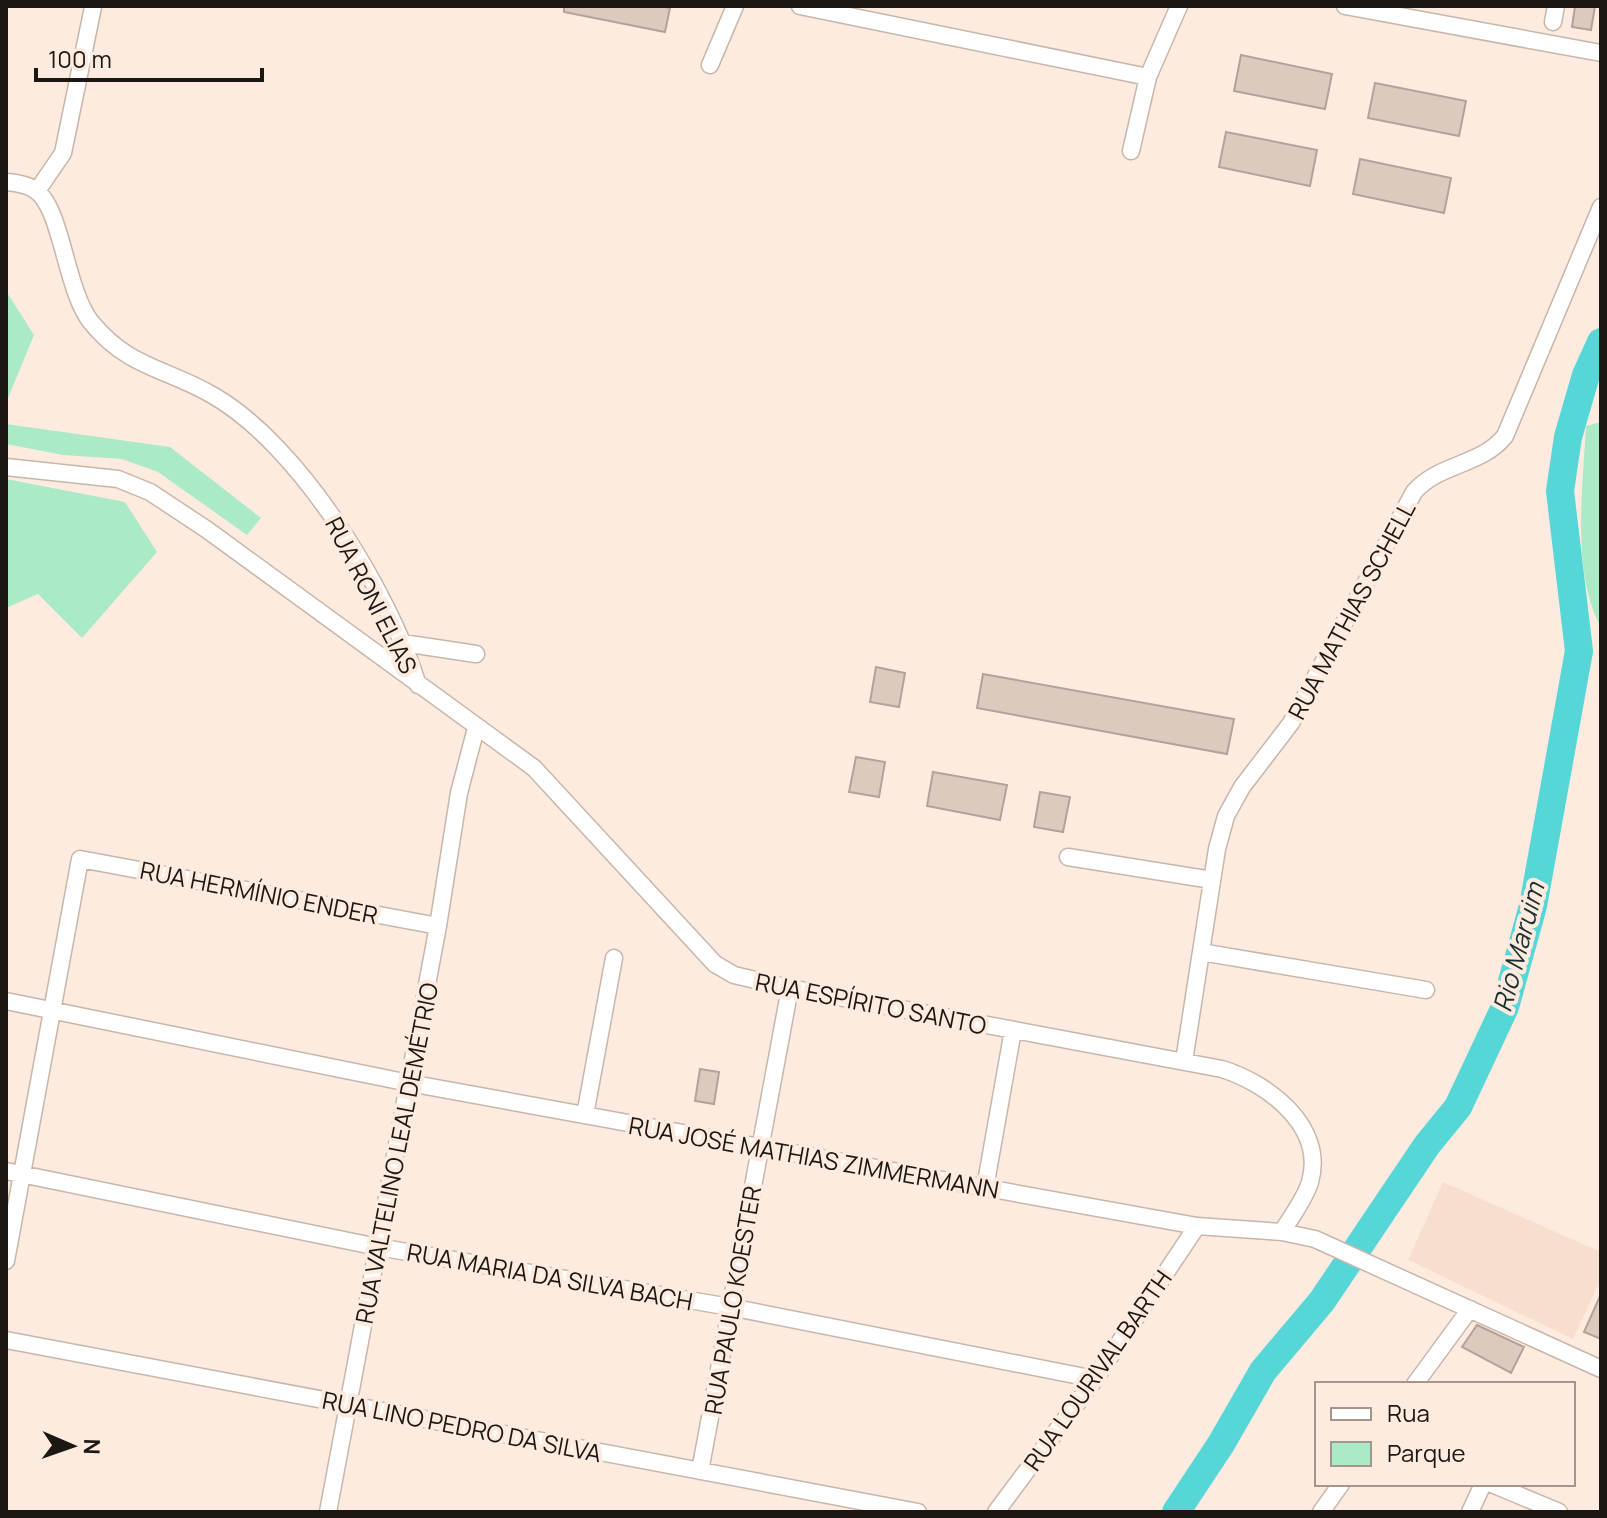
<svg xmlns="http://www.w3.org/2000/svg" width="1607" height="1518" font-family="Manrope,sans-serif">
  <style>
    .built { fill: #f8dfcd }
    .green { fill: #aaeac6 }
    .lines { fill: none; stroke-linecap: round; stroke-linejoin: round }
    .river { stroke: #56d6d7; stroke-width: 28 }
    .building { fill: #ddcabf; stroke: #b4a298; stroke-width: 2 }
    .minor-casing { stroke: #c7b6aa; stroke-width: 19 }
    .minor { stroke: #fff; stroke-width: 16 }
    .labels { text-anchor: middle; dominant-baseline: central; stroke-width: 8; stroke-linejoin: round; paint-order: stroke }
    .street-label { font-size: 24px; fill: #1d1713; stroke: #feebdf }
    .water-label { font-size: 26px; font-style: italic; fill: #1b3131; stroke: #feebdf }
  </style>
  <rect width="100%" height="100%" fill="#feebdf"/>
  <path class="built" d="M1443 1182 1601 1252V1279L1573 1339 1408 1260Z"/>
  <path class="green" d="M6 291 34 335 6 403Z
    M1601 422V627C1571 573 1583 486 1586 426Z
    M6 424 170 447 261 518 247 535 158 472 122 459 63 455 6 444Z
    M6 479 125 502 157 552 82 638 38 594 6 608Z"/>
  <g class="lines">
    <path class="river" d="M1176 1512 1221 1444 1263 1371 1322 1301 1427 1145 1458 1107 1505 1007 1533 906 1579 651 1560 491 1568 437 1586 375 1601 342"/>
  </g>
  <path class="building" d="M564 6H659L670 8 665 32 564 12Z
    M1575 6H1595L1591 30 1572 27Z
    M1241 55 1332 74 1325 109 1234 91Z
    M1375 83 1466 101 1459 136 1368 118Z
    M1226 132 1317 150 1310 186 1219 167Z
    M1360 159 1451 178 1444 213 1353 194Z
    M876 667 905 673 899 707 870 702Z
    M983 674 1234 719 1227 754 977 708Z
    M856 757 885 762 879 797 849 792Z
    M933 772 1007 785 1000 820 927 806Z
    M1040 792 1070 797 1063 832 1034 827Z
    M700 1069 719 1072 714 1104 695 1101Z
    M1601 1294V1339L1584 1332Z
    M1477 1325 1524 1347 1511 1373 1462 1347Z"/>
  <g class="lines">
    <g class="minor-casing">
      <path id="minor" d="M800 6 1148 77
        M1345 6 1601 53
        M1553 22 1556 6
        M710 65 735 6
        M1131 151 1148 77 1179 6
        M6 182C16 183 27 184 35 190 62 207 65 289 91 322 129 369 167 368 214 396 300 446 389 591 418 685
        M37 191 63 153 93 7
        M6 467 118 479 150 492 206 529 534 768 715 964 734 975 790 988 1222 1069C1267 1083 1326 1126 1310 1182 1305 1199 1291 1217 1282 1232
        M403 643 476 654
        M1068 857 1212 880
        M1201 952 1426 990
        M6 1001 409 1083 760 1147 1197 1226 1282 1232 1315 1239 1601 1369
        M1184 1061 1217 849 1226 816 1242 787 1291 723 1414 492C1439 463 1481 466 1505 436L1601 207
        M585 1115 614 958
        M6 1171 378 1247 730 1307 1095 1379
        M985 1188 1013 1030
        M6 1261 80 859 438 926
        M6 1340 918 1512
        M1415 1384 1470 1309
        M700 1471 790 988
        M1492 1484 1559 1512
        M328 1512 438 926 459 793 476 728
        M996 1512 1095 1379 1197 1226
        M1321 1512 1341 1484
        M1470 1512 1483 1484"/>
    </g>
    <use href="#minor" class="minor"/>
  </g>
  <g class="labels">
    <g class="street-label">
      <text transform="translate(372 595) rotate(63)">RUA RONI ELIAS</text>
      <text transform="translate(1351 610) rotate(-62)">RUA MATHIAS SCHELL</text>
      <text transform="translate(259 892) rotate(11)">RUA HERMÍNIO ENDER</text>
      <text transform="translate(871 1003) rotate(11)">RUA ESPÍRITO SANTO</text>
      <text transform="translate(396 1153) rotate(-79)">RUA VALTELINO LEAL DEMÉTRIO</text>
      <text transform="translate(814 1157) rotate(10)">RUA JOSÉ MATHIAS ZIMMERMANN</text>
      <text transform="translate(550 1276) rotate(10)">RUA MARIA DA SILVA BACH</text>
      <text transform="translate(732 1300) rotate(-80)">RUA PAULO KOESTER</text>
      <text transform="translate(1097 1370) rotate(-55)">RUA LOURIVAL BARTH</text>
      <text transform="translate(462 1426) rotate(11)">RUA LINO PEDRO DA SILVA</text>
    </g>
    <g class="water-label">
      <text transform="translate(1518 947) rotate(-75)">Rio Maruim</text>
    </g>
  </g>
  <rect width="1607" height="1518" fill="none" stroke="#1d1713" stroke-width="16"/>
  <rect x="1315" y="1382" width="260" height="104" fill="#feebdf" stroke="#a4968d" stroke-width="2"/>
  <rect x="1331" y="1408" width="40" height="12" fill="#ffffff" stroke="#a4968d" stroke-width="2"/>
  <text x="1387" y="1422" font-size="24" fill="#1d1713">Rua</text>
  <rect x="1331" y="1442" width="40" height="24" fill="#aaeac6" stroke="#a4968d" stroke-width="2"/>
  <text x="1387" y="1462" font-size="24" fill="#1d1713">Parque</text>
  <g transform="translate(72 1446) rotate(92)" stroke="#feebdf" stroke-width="6" paint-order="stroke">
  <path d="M0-6L14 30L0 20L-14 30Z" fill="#1d1713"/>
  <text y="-12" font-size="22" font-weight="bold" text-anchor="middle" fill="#1d1713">N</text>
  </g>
  <path d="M36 68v12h226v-12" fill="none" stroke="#1d1713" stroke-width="4"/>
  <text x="48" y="68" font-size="24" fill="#1d1713" stroke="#feebdf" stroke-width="6" paint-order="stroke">100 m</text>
</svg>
